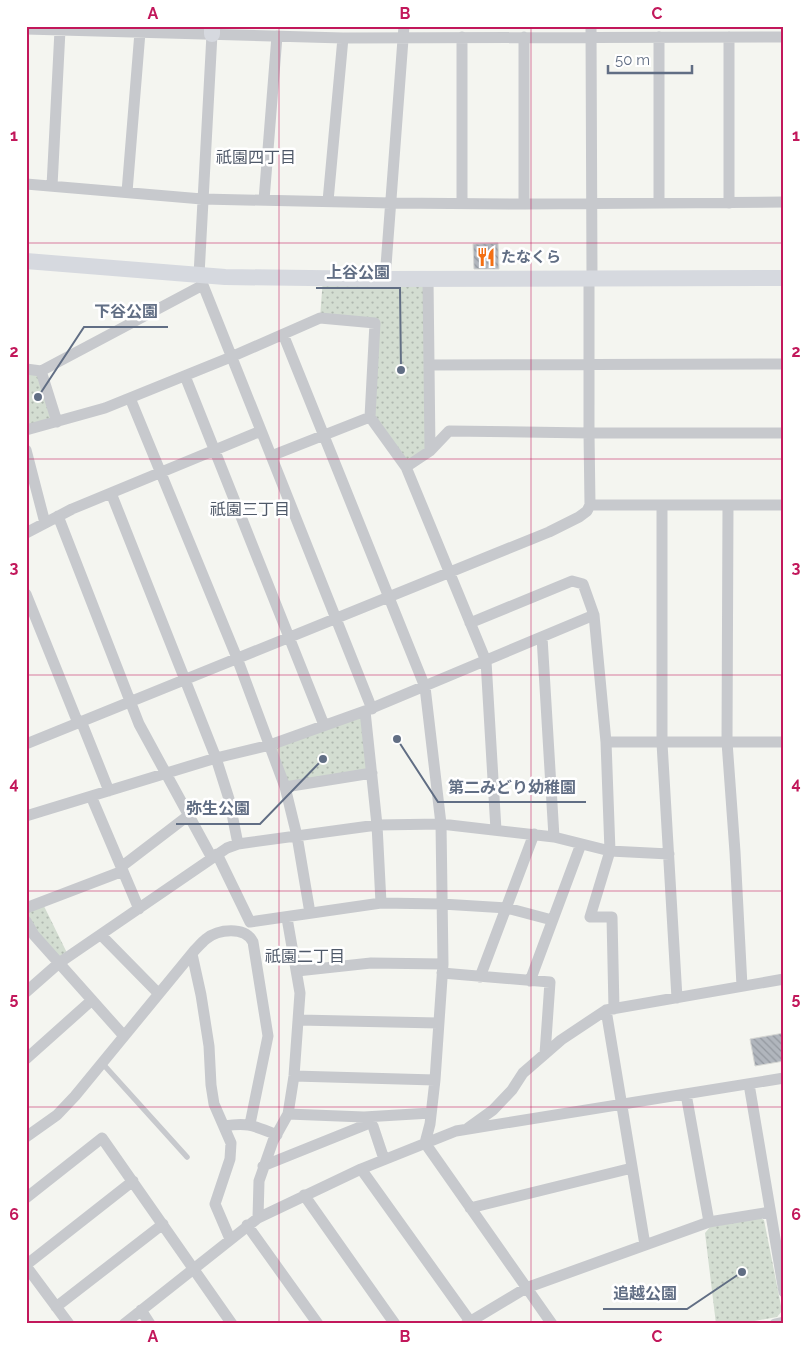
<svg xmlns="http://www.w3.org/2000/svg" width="810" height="1350" font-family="Raleway,'Noto Sans JP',sans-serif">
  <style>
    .park { fill: url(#park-dots) }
    .building { fill: url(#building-back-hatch); stroke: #d5d6d3 }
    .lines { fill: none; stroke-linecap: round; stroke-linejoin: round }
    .lane { stroke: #c7c9cd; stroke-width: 5.5 }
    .street { stroke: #c7c9cd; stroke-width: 11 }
    .secondary { stroke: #d6d9df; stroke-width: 16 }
    .grid { fill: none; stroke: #c2185b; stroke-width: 1; stroke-opacity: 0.55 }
    .labels { text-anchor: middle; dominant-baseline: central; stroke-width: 5; stroke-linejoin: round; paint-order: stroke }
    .poi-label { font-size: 15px; font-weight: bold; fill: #616e84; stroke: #fff; text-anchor: start }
    .neighbourhood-label { font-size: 16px; fill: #4f5969; stroke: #fff }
    .leader { fill: none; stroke: #616e84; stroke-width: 2 }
    .callout-dot { fill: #616e84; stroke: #fff; stroke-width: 2 }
    .callout-label { font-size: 16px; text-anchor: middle; font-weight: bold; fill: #616e84; stroke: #fff; stroke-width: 5; stroke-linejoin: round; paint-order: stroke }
    .neatline { fill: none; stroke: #c2185b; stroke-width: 2 }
    .grid-label { font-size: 16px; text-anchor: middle; font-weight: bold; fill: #c2185b }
  </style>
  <defs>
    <pattern id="park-dots" width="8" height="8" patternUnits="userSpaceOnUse" patternTransform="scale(1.25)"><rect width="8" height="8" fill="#d3ddd1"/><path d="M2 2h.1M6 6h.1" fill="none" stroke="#afb7af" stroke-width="1.8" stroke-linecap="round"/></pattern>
    <pattern id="building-back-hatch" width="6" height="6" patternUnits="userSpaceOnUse" patternTransform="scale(1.25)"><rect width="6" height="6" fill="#b1b6bd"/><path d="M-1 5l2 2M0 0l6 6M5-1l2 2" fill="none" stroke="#93989f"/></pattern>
  </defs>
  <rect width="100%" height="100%" fill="#f4f5f0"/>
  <path class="park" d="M323 278 428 279 430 451 406 467 370 417 375 324 320 318Z
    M26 369 41 371 57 422 26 430Z
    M365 711 372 773 285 787 270 745Z
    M42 902 69 957 59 963 26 919V908Z
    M760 1218 764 1220 782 1311 777 1317 738 1324H716L705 1233 710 1227Z"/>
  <path class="building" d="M498 243 499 269H474L473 244Z
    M784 1033V1061L755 1066 750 1039Z"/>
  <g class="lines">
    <path class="lane" d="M103 1064 187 1157"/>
    <path class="street" d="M591 26 592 278
      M26 29 343 38 784 37
      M212 34 199 275 372 709
      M26 184 202 199 391 203 524 204 784 202
      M52 186 60 30
      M127 192 140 32
      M264 200 277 36
      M328 201 343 38
      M462 203V37
      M659 203V37
      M729 203V37
      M524 204V37
      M385 279 404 26
      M428 279 430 451
      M283 334 425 687 441 824 443 964 435 1080 430 1124 425 1143 552 1324
      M429 365 784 364
      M26 369 41 371 203 285
      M41 371 57 422
      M185 376 324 725
      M130 398 237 658 285 787 297 836 310 913
      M26 430 105 408 231 357 320 318 375 323 370 417 406 467 486 661 496 830
      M26 450 45 523
      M271 456 370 417
      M406 467 430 451 449 431 589 433H784
      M111 493 216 758 229 799 238 844
      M590 505H784
      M662 505V743L677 998
      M728 505 727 742 735 852 742 986
      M58 516 139 724 212 858
      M26 533 72 509 261 431
      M26 594 78 723
      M470 623 572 581 583 584 594 615 606 742 610 851 590 917H612L614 1009
      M542 637 554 837
      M365 711 377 825 381 903
      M81 721 109 791
      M606 742H784
      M26 744 549 532 579 517 587 511 590 505 589 433V278
      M285 787 372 773
      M91 796 139 909
      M26 816 216 758 270 745 365 711 594 615
      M217 854 250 922 381 903 442 904 507 908 552 920
      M121 867 189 815
      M26 908 123 871
      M26 921 34 935 124 1036
      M101 935 158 993
      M192 954 201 995 209 1046 211 1085 214 1104 231 1143 230 1159 215 1204 230 1239
      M297 971 371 963 443 964
      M442 973 550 982 545 1054
      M480 977 534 834
      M530 981 581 844
      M26 992 59 963 227 848 238 844 377 825 441 824 554 837 610 851 669 854
      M606 1010 645 1245
      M299 1020 438 1023
      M26 1059 92 1000
      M294 1076 435 1080
      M749 1084 784 1292
      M686 1094 709 1222
      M288 1114 364 1117 431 1113
      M366 1118 373 1126 384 1159
      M224 1126C249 1122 254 1126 277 1135
      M468 1128 493 1110 512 1090 523 1073 561 1040 606 1010 784 979
      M26 1137 57 1115 75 1096 194 951C198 947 202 942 206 939 218 929 245 926 253 942L268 1036 250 1124
      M263 1166 370 1123
      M361 1169 472 1324
      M304 1195 395 1324
      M26 1198 102 1138 232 1324
      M470 1208 632 1168
      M258 1218 259 1181 273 1141 288 1114 294 1076 300 993 287 918
      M247 1225 318 1324
      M26 1265 133 1181
      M26 1266 69 1324
      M56 1307 163 1224
      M141 1310 150 1324
      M124 1324 258 1218 361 1169 456 1131 784 1078
      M466 1324 526 1288 709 1222 770 1212
      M775 1324 784 1322"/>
    <path class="secondary" d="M212 34V26
      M26 261 225 277 385 279 784 278"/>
  </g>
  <path class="grid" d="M279 26V1324M531 26V1324M26 243H784M26 459H784M26 675H784M26 891H784M26 1107H784"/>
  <defs>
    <g id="restaurant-bare" transform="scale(1.5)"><path d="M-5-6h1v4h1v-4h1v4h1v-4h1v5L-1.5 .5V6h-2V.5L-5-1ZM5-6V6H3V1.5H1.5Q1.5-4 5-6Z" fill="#f36f12" stroke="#fff" stroke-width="2.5" paint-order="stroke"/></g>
  </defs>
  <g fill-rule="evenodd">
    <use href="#restaurant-bare" x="486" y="257"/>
  </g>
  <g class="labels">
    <g class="poi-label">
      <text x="501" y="257">たなくら</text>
    </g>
    <g class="neighbourhood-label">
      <text x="256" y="157">祇園四丁目</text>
      <text x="250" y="509">祇園三丁目</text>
      <text x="305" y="956">祇園二丁目</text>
    </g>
  </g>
  <path class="leader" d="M401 370L400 288H316M38 397L84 327H168M397 739L438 802H586M323 759L260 824H176M742 1272L687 1309H603"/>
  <g class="callout-dot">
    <circle cx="401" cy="370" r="5"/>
    <circle cx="38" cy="397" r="5"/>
    <circle cx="397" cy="739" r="5"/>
    <circle cx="323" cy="759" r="5"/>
    <circle cx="742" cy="1272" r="5"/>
  </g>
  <g class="callout-label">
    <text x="358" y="278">上谷公園</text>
    <text x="126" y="317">下谷公園</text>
    <text x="512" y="793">第二みどり幼稚園</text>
    <text x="218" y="814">弥生公園</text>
    <text x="645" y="1299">追越公園</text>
  </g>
  <rect width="810" height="1350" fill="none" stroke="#ffffff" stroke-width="55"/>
  <path d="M608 65v8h84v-8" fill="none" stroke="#616e84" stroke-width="2.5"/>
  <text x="615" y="65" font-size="15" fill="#616e84" stroke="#ffffff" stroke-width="4" paint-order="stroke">50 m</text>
  <rect x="28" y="28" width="754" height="1294" class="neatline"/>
  <g class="grid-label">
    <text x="153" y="19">A</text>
    <text x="405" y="19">B</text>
    <text x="657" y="19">C</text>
    <text x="14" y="141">1</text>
    <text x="796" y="141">1</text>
    <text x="14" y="357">2</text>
    <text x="796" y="357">2</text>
    <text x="14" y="573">3</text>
    <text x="796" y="573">3</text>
    <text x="14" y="789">4</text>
    <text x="796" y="789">4</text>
    <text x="14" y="1004">5</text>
    <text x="796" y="1004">5</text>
    <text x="14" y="1220">6</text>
    <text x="796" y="1220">6</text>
    <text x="153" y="1342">A</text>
    <text x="405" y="1342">B</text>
    <text x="657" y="1342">C</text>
  </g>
</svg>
